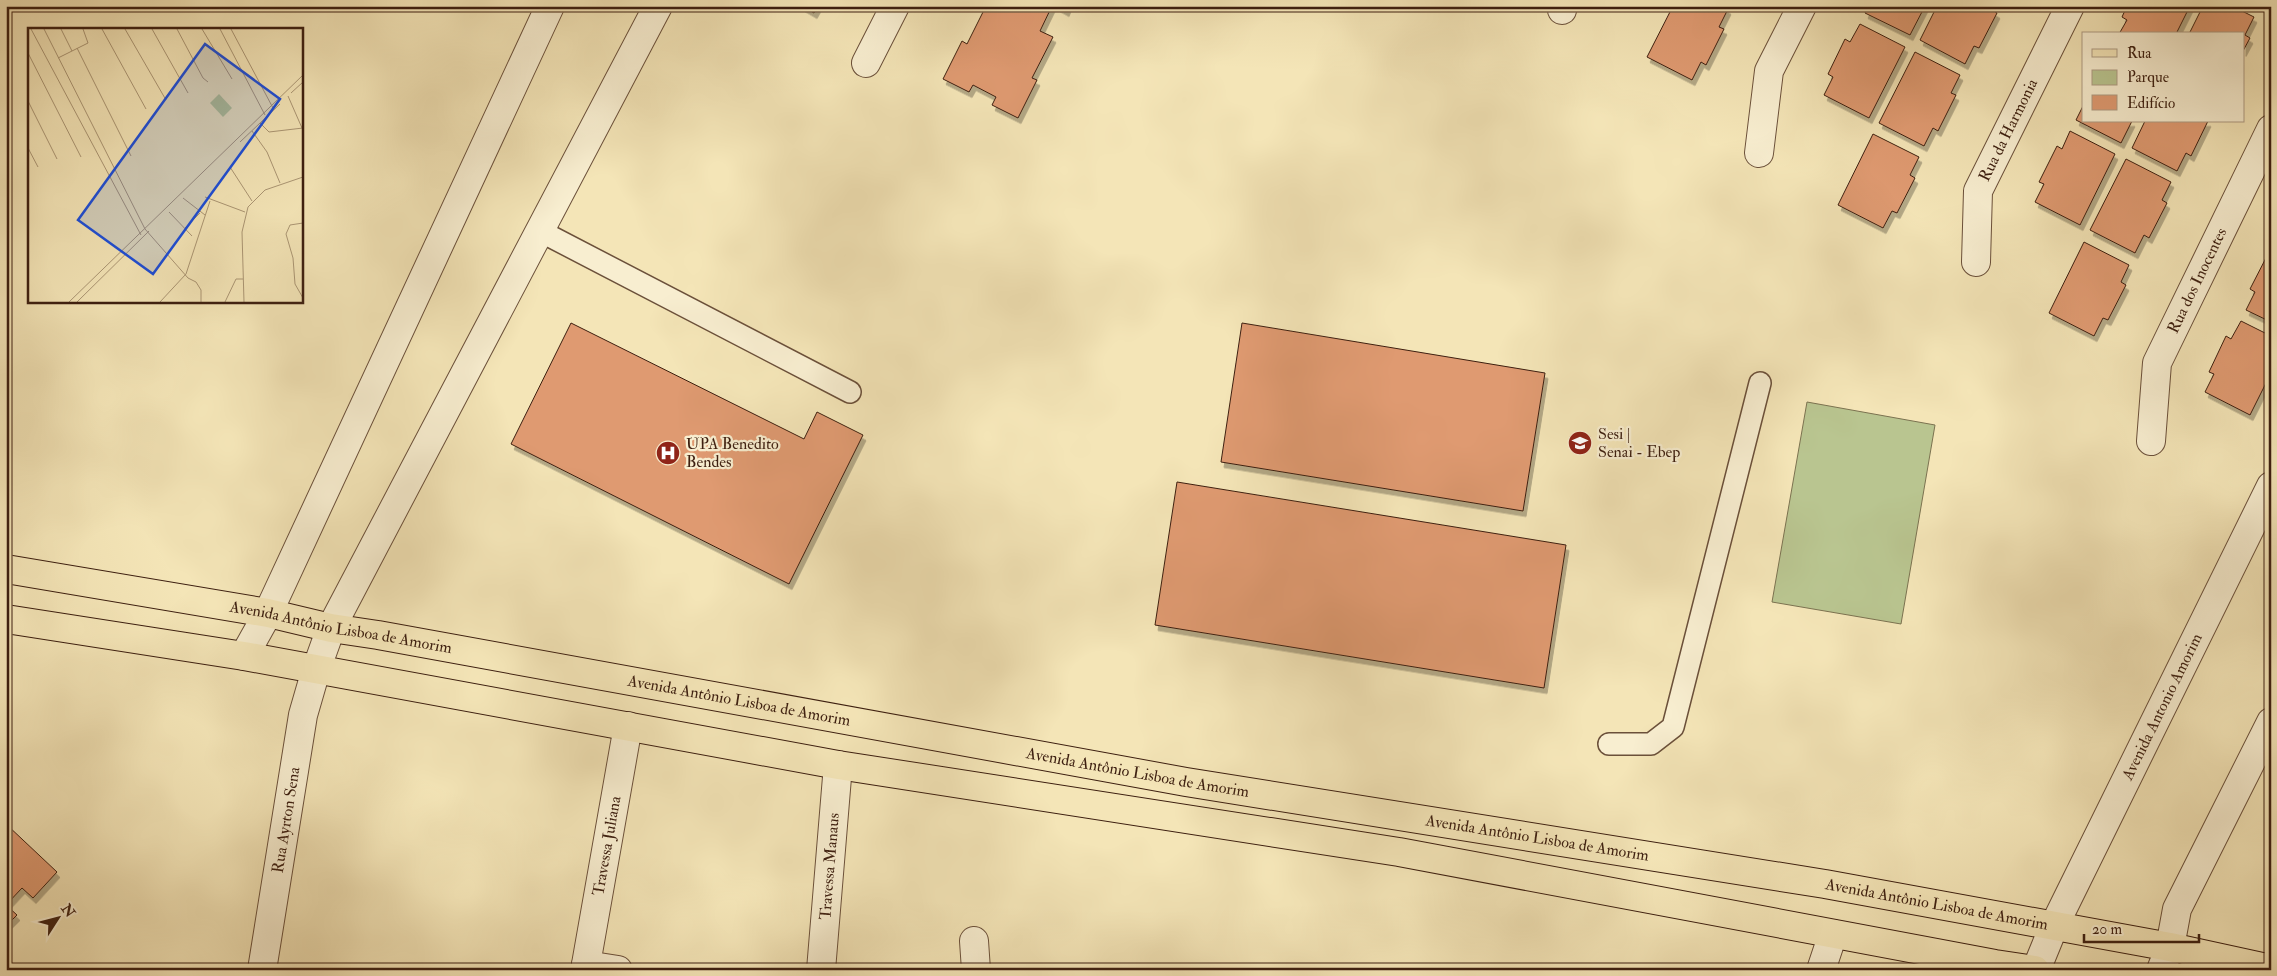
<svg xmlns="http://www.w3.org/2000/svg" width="2277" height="976" font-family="'IM FELL Double Pica',serif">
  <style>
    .green { fill: #b9c590; stroke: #7b7250 }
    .building { fill: #df9a71; stroke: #3d1f10; filter: url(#shadow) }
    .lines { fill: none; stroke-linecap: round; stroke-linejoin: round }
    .service-casing { stroke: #6b503a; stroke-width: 24 }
    .minor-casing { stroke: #6b503a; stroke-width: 30 }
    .tertiary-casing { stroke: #6b503a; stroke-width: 30 }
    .primary-casing { stroke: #3d1f10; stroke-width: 30 }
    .service { stroke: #f8eed0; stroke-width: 21 }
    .minor { stroke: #f8eed0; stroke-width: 28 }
    .tertiary { stroke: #f8eed0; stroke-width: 28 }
    .primary { stroke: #f4e5b7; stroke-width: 28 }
    .labels { text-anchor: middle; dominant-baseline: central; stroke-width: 4.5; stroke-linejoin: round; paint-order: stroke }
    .street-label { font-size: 16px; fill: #3d1f10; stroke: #f8eed0 }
    .poi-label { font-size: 16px; fill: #3d1f10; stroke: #f8eed0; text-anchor: start }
    .inset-road { fill: none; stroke: #ab9674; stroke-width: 1 }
    .view { fill: #1d4ed8; fill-opacity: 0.15; stroke: #1d4ed8; stroke-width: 2.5 }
    .inset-edge { fill: none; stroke: #3d1f10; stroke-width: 2.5 }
  </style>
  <defs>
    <filter id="shadow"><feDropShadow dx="3" dy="5.5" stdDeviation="0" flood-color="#0004"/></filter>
  </defs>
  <rect width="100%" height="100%" fill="#f4e5b7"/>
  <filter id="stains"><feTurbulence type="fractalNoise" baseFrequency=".004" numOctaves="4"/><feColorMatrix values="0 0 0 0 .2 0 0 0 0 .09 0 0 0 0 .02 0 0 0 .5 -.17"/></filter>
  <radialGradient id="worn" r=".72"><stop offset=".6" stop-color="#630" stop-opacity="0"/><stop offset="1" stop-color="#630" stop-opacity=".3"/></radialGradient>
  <path class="green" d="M1807 402 1935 425 1901 624 1772 602Z"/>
  <path class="building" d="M802 6H818L814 13Z
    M986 6H992L1000 10 1002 6H1052L1040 31 1053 37 1032 78 1037 80 1018 118 992 105 996 97 973 85 969 92 943 79 962 41 967 44Z
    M1057 6H1068L1066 11Z
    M1673 6H1723L1728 9 1719 27 1724 29 1706 65 1701 62 1692 80 1647 57Z
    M1868 6H1925L1910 35 1865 13Z
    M1937 6H1994L1992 10 1997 13 1979 48 1974 46 1965 64 1920 40Z
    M2127 6H2190L2176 34H2119L2127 20 2122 17Z
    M2203 6H2232L2254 17 2245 35 2250 38 2243 51V34H2189Z
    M1860 24 1905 47 1869 118 1824 95 1833 77 1828 74 1845 39 1850 42Z
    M1915 52 1960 75 1951 93 1956 95 1938 131 1933 128 1924 146 1879 123Z
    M2083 106V121H2132L2121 143 2076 120Z
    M2145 121H2208L2191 156 2186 153 2177 171 2132 148Z
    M2070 131 2115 154 2080 225 2035 202 2044 184 2039 182 2057 146 2062 149Z
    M1873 134 1919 157 1910 175 1915 178 1897 213 1892 211 1883 228 1838 205Z
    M2126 159 2171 182 2162 200 2167 203 2149 238 2144 235 2135 253 2090 230Z
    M2084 242 2129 265 2121 282 2126 285 2108 320 2103 318 2094 336 2049 313Z
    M2268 254 2271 255V322L2246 310 2255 292 2250 289Z
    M2241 321 2271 336V373L2250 415 2205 392 2214 374 2209 372 2226 336 2231 339Z
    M571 323 804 439 817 412 863 435 789 584 511 444Z
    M1242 323 1545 373 1523 511 1221 462Z
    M1177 482 1566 545 1544 688 1155 625Z
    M6 824 57 872 33 898 22 888 6 905 17 915 6 926Z"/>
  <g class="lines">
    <g class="service-casing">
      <path id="service" d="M540 231 850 392
        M1609 744H1651L1673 727 1760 383"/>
    </g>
    <g class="minor-casing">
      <g id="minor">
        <path d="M1562 10 1563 6"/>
        <path d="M866 63 895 6"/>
        <path d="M1759 153 1769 71 1802 6"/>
        <path id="s1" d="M1976 262 1978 191 2070 6"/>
        <path id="s2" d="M2151 441 2157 363 2271 129"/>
        <path d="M974 941 976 970"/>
        <path d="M586 965 618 970"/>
        <path id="s3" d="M262 970 303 715 316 670"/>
        <path id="s4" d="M585 970 628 726"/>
        <path id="s5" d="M821 970 838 765"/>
        <path d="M1821 970 1833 934"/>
      </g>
    </g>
    <g class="tertiary-casing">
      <g id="tertiary">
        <path d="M244 656 268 613 550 6"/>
        <path d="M316 670 331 628 658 6"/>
        <path id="s6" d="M2036 970 2054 926 2271 486"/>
        <path d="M2161 970 2170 947 2177 909 2271 722"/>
      </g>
    </g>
    <g class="primary-casing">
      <g id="primary">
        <path id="s7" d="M6 569 268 613 331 628 378 635 1186 782 1825 884 2170 947 2271 969"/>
        <path d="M6 619 244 656 838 765 1399 852 1995 964 2035 970"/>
      </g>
    </g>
    <use href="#service" class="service"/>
    <use href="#minor" class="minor"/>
    <use href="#tertiary" class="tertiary"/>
    <use href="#primary" class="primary"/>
  </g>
  <defs>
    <g id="school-disc" transform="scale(1.25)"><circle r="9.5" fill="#8f2418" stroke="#f8eed0"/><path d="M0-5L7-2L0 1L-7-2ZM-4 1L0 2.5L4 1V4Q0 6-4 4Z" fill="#fff"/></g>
    <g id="hospital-disc" transform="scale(1.25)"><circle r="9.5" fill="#8f2418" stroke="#f8eed0"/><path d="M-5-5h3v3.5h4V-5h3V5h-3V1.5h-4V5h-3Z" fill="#fff"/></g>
  </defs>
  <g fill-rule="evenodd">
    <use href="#school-disc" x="1580" y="443"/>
    <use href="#hospital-disc" x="668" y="453"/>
  </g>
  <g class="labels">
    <g class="street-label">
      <text stroke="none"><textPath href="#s1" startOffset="139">Rua da Harmonia</textPath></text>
      <text stroke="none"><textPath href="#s2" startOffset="170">Rua dos Inocentes</textPath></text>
      <text stroke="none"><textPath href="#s7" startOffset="340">Avenida Antônio Lisboa de Amorim</textPath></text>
      <text stroke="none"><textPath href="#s7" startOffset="745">Avenida Antônio Lisboa de Amorim</textPath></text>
      <text stroke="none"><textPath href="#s6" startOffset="292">Avenida Antonio Amorim</textPath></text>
      <text stroke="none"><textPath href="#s7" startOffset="1150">Avenida Antônio Lisboa de Amorim</textPath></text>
      <text stroke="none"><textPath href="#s3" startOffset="152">Rua Ayrton Sena</textPath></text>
      <text stroke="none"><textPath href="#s7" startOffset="1555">Avenida Antônio Lisboa de Amorim</textPath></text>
      <text stroke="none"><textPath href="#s4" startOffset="126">Travessa Juliana</textPath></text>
      <text stroke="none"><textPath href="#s5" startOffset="104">Travessa Manaus</textPath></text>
      <text stroke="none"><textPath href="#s7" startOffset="1960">Avenida Antônio Lisboa de Amorim</textPath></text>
    </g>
    <g class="poi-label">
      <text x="1598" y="434">Sesi |<tspan x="1598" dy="18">Senai - Ebep</tspan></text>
      <text x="686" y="444">UPA Benedito<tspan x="686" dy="18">Bendes</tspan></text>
    </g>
  </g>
  <g transform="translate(28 28)">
    <rect width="275" height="275" fill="#f4e5b7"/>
    <path d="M191 66 204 80 195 89 182 75Z" fill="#b9c590"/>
    <path class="inset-road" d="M3 1 113 207M16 1 117 201 160 250 168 254 173 262V274M33 1 44 23M74 1 118 81M97 1 138 72M124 1 160 65M149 1 175 50 180 54M174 1 204 51M192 1 237 87M203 1 245 80M49 20 103 128M0 25 53 129M30 30 60 15 55 1M263 65 275 54M260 68 274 100M0 73 29 131M232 95 241 104 275 100M224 103 239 124 252 155M212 114 252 76M0 120 10 139M202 139 224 173M177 169 217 184M155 170 177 187M141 184 164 208M275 195 262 197 258 206 265 230 267 256 275 270M157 200 172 185M41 274 275 47M49 274 121 203M132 274 158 246 182 173M197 274 208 251H215M216 274 214 204 220 179 237 162 275 149"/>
    <path class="view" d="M177 16 252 71 125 246 50 192Z"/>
    <rect width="275" height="275" class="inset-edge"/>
  </g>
  <rect width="2277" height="976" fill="none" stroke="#f4e5b7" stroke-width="25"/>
  <rect x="8" y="8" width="2262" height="961" fill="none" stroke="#3d1f10" stroke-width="2.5"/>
  <rect x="12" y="12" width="2252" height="951" fill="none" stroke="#3d1f10"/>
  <rect x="2082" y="32" width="162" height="90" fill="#f8eed0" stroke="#ad9b83"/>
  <rect x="2092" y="49" width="25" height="8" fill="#f4e5b7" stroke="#ad9b83"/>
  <text x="2127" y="58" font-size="15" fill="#3d1f10">Rua</text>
  <rect x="2092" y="70" width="25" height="15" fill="#b9c590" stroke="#ad9b83"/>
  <text x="2127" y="82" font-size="15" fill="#3d1f10">Parque</text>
  <rect x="2092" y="95" width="25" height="15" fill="#df9a71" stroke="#ad9b83"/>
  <text x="2127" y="108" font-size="15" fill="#3d1f10">Edifício</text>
  <g transform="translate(58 918) rotate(54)" stroke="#f8eed0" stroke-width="4" paint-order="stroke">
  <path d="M0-4L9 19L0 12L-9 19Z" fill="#3d1f10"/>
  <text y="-8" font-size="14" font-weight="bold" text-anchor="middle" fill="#3d1f10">N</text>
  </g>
  <path d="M2084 934v8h115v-8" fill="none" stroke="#3d1f10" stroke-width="2.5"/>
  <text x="2092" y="934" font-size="15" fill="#3d1f10" stroke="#f8eed0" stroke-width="4" paint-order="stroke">20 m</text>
  <rect width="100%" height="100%" filter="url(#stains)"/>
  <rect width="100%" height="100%" fill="url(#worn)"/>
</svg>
